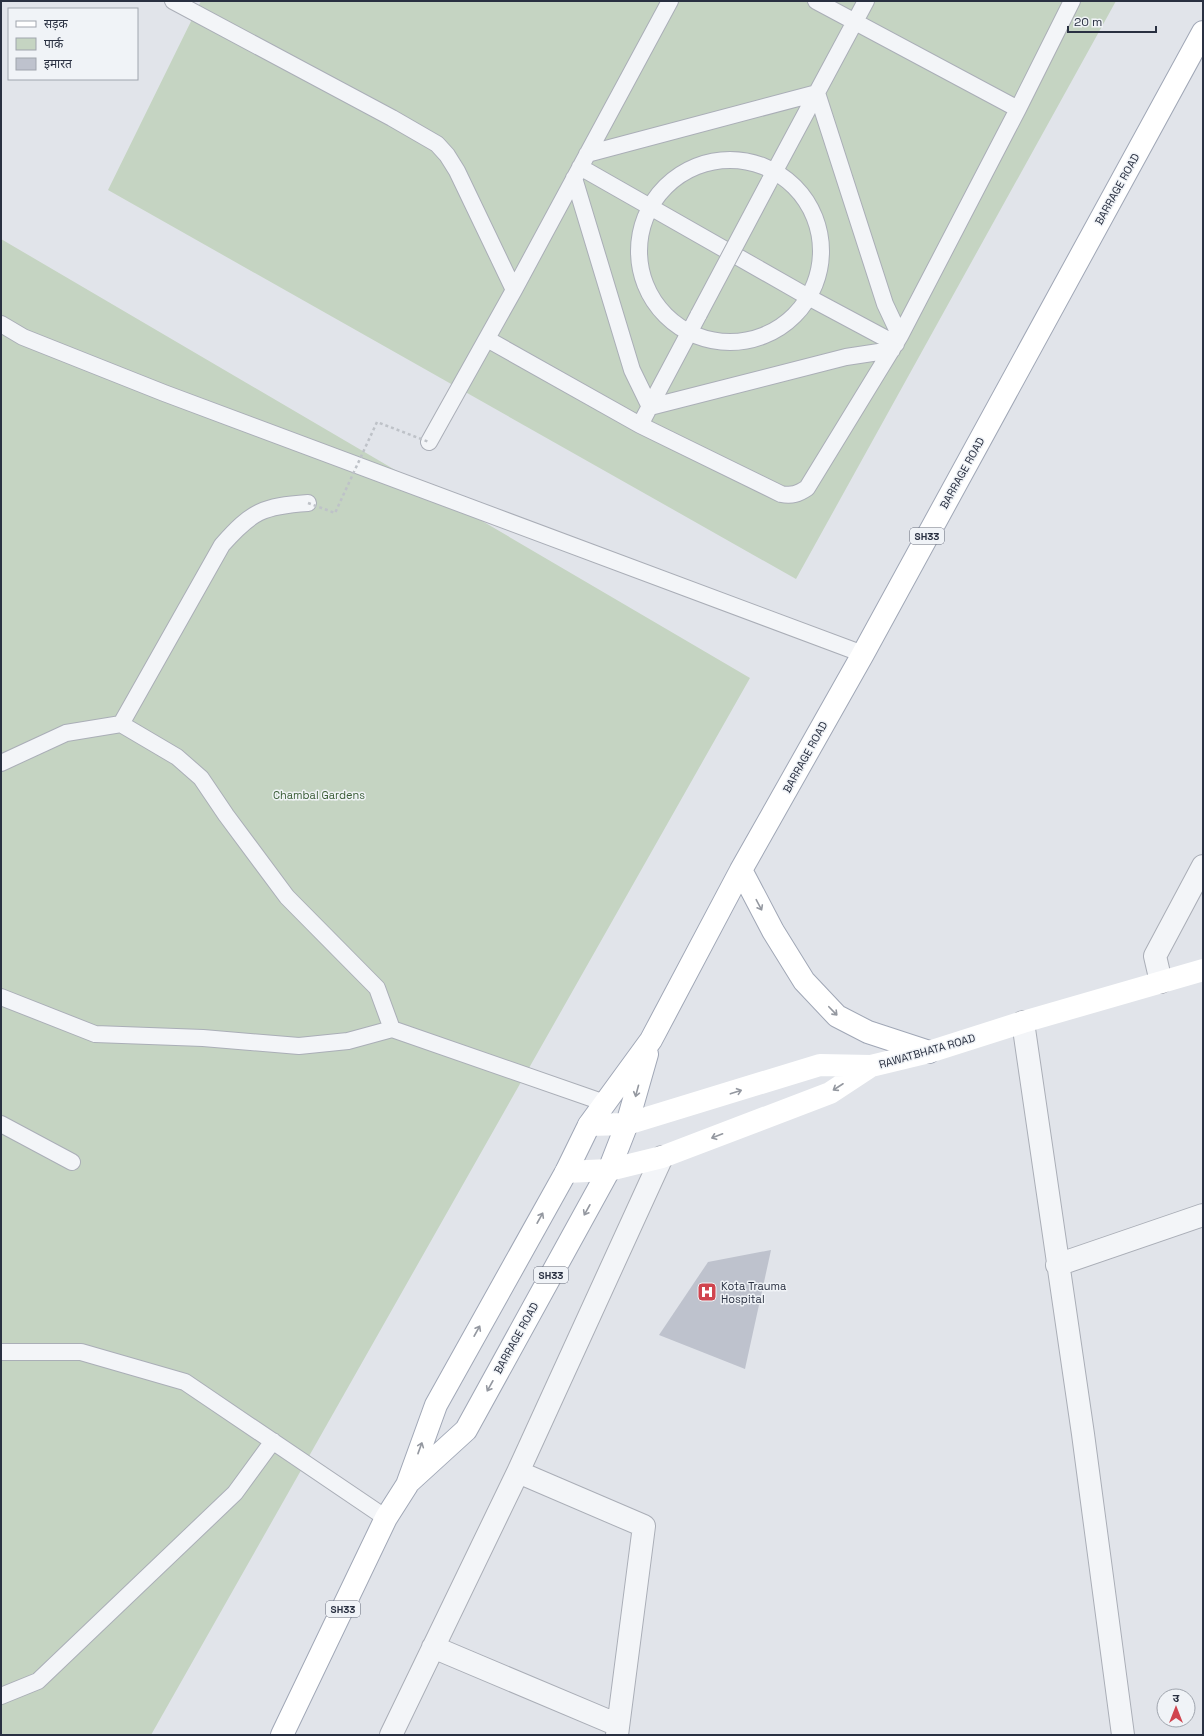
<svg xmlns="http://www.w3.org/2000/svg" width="1204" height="1736" font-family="'Space Grotesk','Noto Sans Devanagari',sans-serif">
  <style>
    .green { fill: #c5d4c2 }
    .building { fill: #bec2cd }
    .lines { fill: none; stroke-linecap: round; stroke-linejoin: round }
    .service-casing { stroke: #aaaeb7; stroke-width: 18 }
    .minor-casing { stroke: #aaaeb7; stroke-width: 24 }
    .primary-casing { stroke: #a0a7b6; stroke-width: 24 }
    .service { stroke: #f3f5f8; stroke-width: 16 }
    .minor { stroke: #f3f5f8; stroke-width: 22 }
    .secondary { stroke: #fff; stroke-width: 22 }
    .primary { stroke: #fff; stroke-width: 22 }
    .service-bridge-casing { stroke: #aaaeb7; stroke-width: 18; stroke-linecap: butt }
    .path-bridge { stroke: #bec2c8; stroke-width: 2.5; stroke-dasharray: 3 3; stroke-linecap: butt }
    .service-bridge { stroke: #f3f5f8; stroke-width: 16 }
    .oneway { stroke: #9498a0 }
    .labels { text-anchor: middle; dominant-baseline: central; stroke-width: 3; stroke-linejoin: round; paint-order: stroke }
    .shield { fill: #f0f3f7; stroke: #656a78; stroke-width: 1 }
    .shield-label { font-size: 10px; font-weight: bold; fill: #293041 }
    .street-label { font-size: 11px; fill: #293041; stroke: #f0f3f7 }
    .park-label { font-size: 11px; fill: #3a5d36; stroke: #f0f3f7 }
    .poi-label { font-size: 11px; fill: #293041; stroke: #f0f3f7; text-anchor: start }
  </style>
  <rect width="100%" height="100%" fill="#e1e4ea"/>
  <path class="green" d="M201 1H1116L796 579 108 190Z
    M1 239 750 678 151 1735H1Z"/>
  <path class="building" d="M771 1250 745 1369 659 1335 708 1262Z"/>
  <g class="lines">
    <g class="service-casing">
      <path id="service" d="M173 1 392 118 437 144 447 155 457 171 514 290
        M816 1 1018 109
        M587 154 817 93 885 304 900 336
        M639 251a91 91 0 1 1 182 0a91 91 0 1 1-182 0Z
        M580 167 810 298 896 344
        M574 178 632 370 650 407 846 357 892 350
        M770 180 866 1
        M1 324 23 337 164 393 863 654
        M487 339 640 425 699 314
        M640 425 781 494C792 496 798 494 807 488L900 336 1018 109 1072 1
        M429 442 514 290 670 1
        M1 763 66 733 121 724 222 545C252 511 263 506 308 503
        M1 997 95 1034 203 1038 299 1046 348 1041 392 1029 377 988 287 897 226 815 201 778 177 757 121 724
        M392 1029 605 1103
        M1 1124 72 1162
        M1 1352H81L185 1382 386 1518
        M1 1696 38 1681 235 1493 273 1441"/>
    </g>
    <g class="minor-casing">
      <path id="minor" d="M1161 982 1155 956 1203 866
        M1023 1022 1083 1434 1123 1735
        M1057 1265 1203 1215
        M518 1472 644 1526 617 1735
        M433 1647 618 1725
        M391 1735 518 1472 662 1157"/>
    </g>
    <g class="primary-casing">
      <path id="primary" d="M741 870 773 931 804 981 837 1016 868 1032 929 1052
        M409 1482 466 1430 609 1170 627 1124 647 1054
        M282 1735 386 1518 407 1485 436 1405 566 1172 589 1125 651 1040 741 870 863 654 1203 32"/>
    </g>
    <use href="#service" class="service"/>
    <use href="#minor" class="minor"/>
    <path class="secondary" d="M589 1125 627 1124 820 1065 871 1066
      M566 1172 609 1170 662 1157 830 1093 871 1066 929 1052 1023 1022 1203 970"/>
    <use href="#primary" class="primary"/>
    <g class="service-bridge-casing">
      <path id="service-bridge" d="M699 314 769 182"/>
    </g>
    <path class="path-bridge" d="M308 503 335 513 377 422 429 442"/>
    <use href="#service-bridge" class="service-bridge"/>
  </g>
  <defs><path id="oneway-shaft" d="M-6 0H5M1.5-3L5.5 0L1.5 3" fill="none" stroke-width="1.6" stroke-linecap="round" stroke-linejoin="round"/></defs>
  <g class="oneway">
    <use href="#oneway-shaft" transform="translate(759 905) rotate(62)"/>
    <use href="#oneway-shaft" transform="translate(833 1011) rotate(46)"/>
    <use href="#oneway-shaft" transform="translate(838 1087) rotate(147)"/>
    <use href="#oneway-shaft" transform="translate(637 1091) rotate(105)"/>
    <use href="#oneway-shaft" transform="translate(736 1092) rotate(-18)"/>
    <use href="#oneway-shaft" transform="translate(717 1136) rotate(159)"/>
    <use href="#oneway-shaft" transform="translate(587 1210) rotate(119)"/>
    <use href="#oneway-shaft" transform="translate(540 1218) rotate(-61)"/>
    <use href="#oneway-shaft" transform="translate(477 1331) rotate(-61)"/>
    <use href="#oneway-shaft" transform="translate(490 1386) rotate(119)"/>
    <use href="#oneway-shaft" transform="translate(420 1448) rotate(-70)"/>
  </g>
  <defs>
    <g id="hospital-square" transform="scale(1)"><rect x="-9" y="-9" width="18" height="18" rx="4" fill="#d0444f" stroke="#f0f3f7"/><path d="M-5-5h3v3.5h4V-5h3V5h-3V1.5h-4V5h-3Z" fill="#fff"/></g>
  </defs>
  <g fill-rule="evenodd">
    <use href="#hospital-square" x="707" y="1292"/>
  </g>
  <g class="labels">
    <g class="shield">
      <rect x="910" y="528" width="34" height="16" rx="3"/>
      <rect x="534" y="1267" width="34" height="16" rx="3"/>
      <rect x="326" y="1601" width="34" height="16" rx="3"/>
    </g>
    <g class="shield-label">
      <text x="927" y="536">SH33</text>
      <text x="551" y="1275">SH33</text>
      <text x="343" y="1609">SH33</text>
    </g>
    <g class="street-label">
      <text transform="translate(1117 189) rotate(-61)">BARRAGE ROAD</text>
      <text transform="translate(962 473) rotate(-61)">BARRAGE ROAD</text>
      <text transform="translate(805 757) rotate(-61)">BARRAGE ROAD</text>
      <text transform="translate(927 1051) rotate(-16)">RAWATBHATA ROAD</text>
      <text transform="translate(516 1338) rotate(-61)">BARRAGE ROAD</text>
    </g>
    <g class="park-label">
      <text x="319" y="795">Chambal Gardens</text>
    </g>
    <g class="poi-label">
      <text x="721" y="1286">Kota Trauma<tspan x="721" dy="13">Hospital</tspan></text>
    </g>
  </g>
  <rect width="1204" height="1736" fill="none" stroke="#293041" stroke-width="4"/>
  <rect x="8" y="8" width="130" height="72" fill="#f0f3f7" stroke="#a0a5ae"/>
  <rect x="16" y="21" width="20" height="6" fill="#ffffff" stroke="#a0a5ae"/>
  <text x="44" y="28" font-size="12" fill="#293041">सड़क</text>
  <rect x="16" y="38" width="20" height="12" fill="#c5d4c2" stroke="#a0a5ae"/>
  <text x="44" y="48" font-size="12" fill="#293041">पार्क</text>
  <rect x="16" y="58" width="20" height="12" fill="#bec2cd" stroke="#a0a5ae"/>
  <text x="44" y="68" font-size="12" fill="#293041">इमारत</text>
  <g transform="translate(1176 1708)"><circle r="19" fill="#f0f3f7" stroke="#a0a5ae"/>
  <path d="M0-3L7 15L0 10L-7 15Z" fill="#d0444f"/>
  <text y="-6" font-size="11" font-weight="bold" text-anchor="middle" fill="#293041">उ</text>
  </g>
  <path d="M1068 26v6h88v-6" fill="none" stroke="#293041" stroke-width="2"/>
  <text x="1074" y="26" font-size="12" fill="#293041" stroke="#f0f3f7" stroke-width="3" paint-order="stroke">20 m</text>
</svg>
